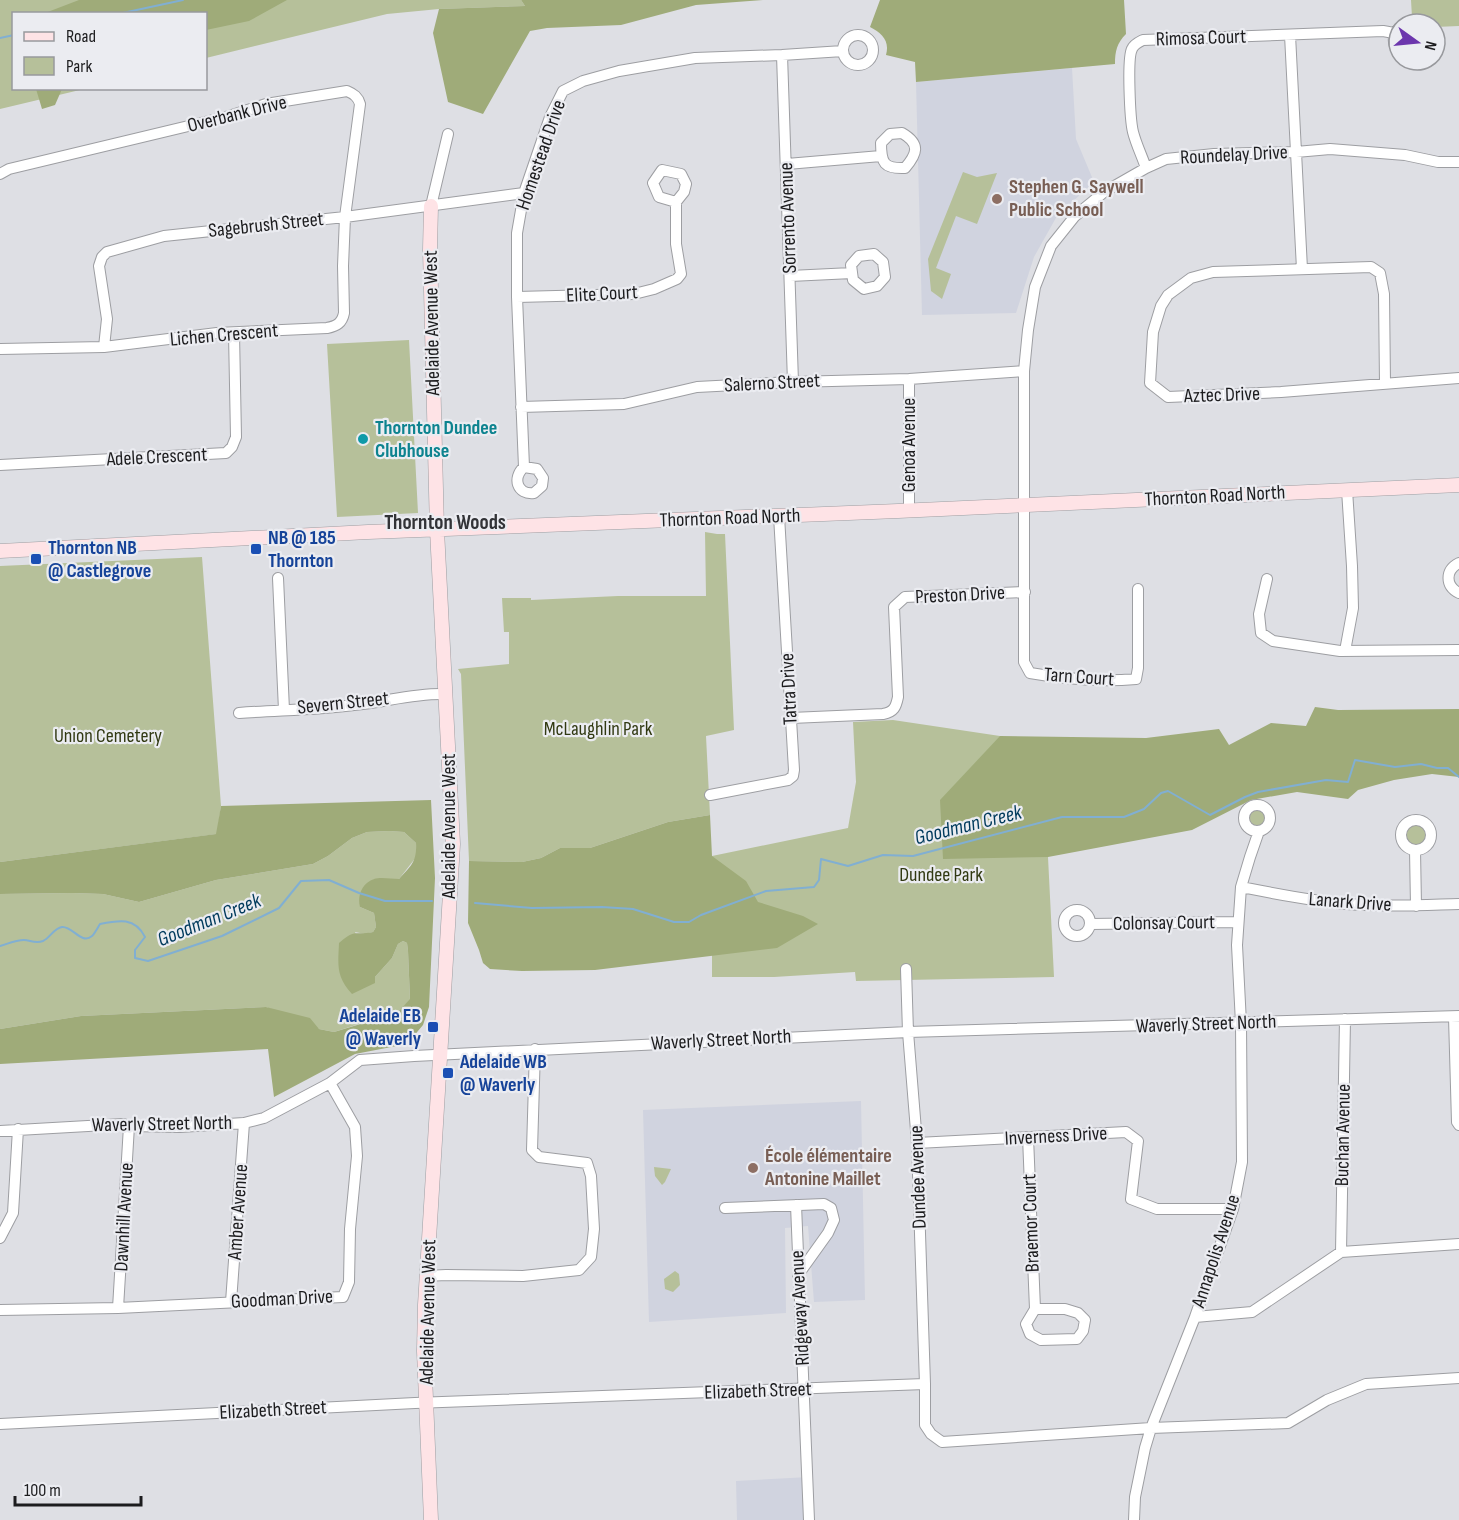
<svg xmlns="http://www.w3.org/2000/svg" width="1459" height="1520" font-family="'Sofia Sans Condensed',sans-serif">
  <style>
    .built { fill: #d0d3df }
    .green { fill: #b6c09a }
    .forest { fill: #9fab79 }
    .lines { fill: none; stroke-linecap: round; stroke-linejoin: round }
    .stream { stroke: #81afd2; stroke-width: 2 }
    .street-casing { stroke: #9d9ea2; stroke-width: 12 }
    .secondary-casing { stroke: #9d9ea2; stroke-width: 15 }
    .street { stroke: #fff; stroke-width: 10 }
    .secondary { stroke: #fee3e6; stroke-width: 14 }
    .education-dot { fill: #8d6e63; stroke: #ebecf1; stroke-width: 2 }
    .culture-dot { fill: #0f9aa8; stroke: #ebecf1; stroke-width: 2 }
    .transit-dot { fill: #1a4fb4; stroke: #ebecf1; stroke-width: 2 }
    .labels { text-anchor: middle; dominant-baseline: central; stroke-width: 4.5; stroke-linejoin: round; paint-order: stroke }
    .street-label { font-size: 20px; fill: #1c1c1e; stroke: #ebecf1 }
    .education-label { font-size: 20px; font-weight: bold; fill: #785e54; stroke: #ebecf1; text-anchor: start }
    .culture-label { font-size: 20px; font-weight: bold; fill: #0d838f; stroke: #ebecf1; text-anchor: start }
    .transit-label { font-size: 20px; font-weight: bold; fill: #164399; stroke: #ebecf1; text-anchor: start }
    .park-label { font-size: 20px; fill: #313912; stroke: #ebecf1 }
    .neighbourhood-label { font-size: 21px; font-weight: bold; fill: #323337; stroke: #ebecf1 }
    .water-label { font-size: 21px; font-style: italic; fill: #003a5c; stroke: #ebecf1 }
  </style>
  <rect width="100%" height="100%" fill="#dedfe4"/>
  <path class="built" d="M1072 68 1076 139 1094 182 1057 216 1034 257 1016 313 922 315 916 82Z
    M861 1101 865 1300 814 1302 808 1226 785 1228 786 1313 649 1322 643 1110Z
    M809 1477 810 1520H737L736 1481Z"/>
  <path class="green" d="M0 0H521L525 6 439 9 387 14 206 58V14H14V88L84 89 0 109Z
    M1411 0H1459V26L1435 27V24H1425L1419 19 1412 17Z
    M963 172 977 177 997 173 977 224 956 216 936 268 951 274 942 299 931 291 928 259Z
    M409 340 418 513 337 517 327 344Z
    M705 532 717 534H725L734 730 706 736 710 815 668 822 590 848H560L541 858 522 862 469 861 461 674 458 669 509 664V632H504L502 598H531V600L618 596H706Z
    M202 557 221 806 217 834 0 862V566Z
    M893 720 1000 736 1048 857 1054 977 856 981 855 972 774 977H712V856L848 828 856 782 853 722Z
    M1249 818a8 8 0 1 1 16 0a8 8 0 1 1-16 0Z
    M1405 835a11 11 0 1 1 22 0a11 11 0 1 1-22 0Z
    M389 831 404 832 416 843 417 856 399 879H374L360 907 374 913 376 927 373 932 365 934 355 932 375 977 392 958 398 944 403 941 407 943 408 951 410 1000 399 1011 334 1032 319 1029 266 1007 81 1016 0 1029V894L72 893 103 894 139 902 216 880 313 864 328 856 352 838 367 832Z
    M654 1167 671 1169 665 1182 662 1185 655 1176Z
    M675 1271 679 1274 680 1285 673 1292 665 1289 664 1279Z"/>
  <path class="forest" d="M79 0H287L249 21 206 30V14L45 13Z
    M521 0H763L696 5 621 25 547 28 530 31 483 114 448 102 433 33 439 9 525 6Z
    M880 0H1124L1126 34C1117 43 1115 51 1115 64L916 82 915 62 886 55C890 41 882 33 870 27Z
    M36 89V88L62 89 55 105 42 109Z
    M1315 707 1338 710 1459 709V777L1432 774 1394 780 1358 790 1348 799 1297 792 1251 800 1192 830 1048 857 943 859 940 800 1000 736 1146 738 1219 729 1229 745 1271 723 1306 726Z
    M431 800 435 878 429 1007 423 1025 407 1044 355 1054 274 1097 268 1049 0 1064V1029L81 1016 266 1007 310 1018 319 1029 334 1032 367 1022 399 1011 410 999 408 951 407 943 403 941 398 944 392 958 375 977V983L352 994C336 976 338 966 339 943 356 928 354 936 373 932L376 927 374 913 360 907C357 896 362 883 374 879 381 877 391 879 399 879 411 866 417 862 416 843L404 832 389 831 367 832 352 838 328 856 313 864 216 880 139 902 103 894 72 893 0 894V862L216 834 221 806Z
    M710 815 712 856 746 881 758 902 803 916 818 924 777 948 595 970 522 971 490 969 483 963 479 950 468 923 469 861 522 862 541 858 560 848H590L668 822Z"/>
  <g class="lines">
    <path class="stream" d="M118 14 183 0
      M0 38 14 35
      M475 903 532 908 602 907 633 909 674 922H689L701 915 766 891 814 887 819 880 821 859 848 866 883 855 913 856 1062 817H1124L1144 809 1161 793 1168 791 1210 815 1245 797 1258 792 1326 780 1348 782 1355 760 1395 767 1421 764 1437 768H1448L1459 777
      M0 946C7 944 16 940 24 940 30 940 35 944 43 941 50 938 54 928 62 927 73 926 81 945 92 936 95 933 98 927 100 924 119 920 135 917 145 937L135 950V958L148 961 222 936 279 908 301 881 329 880 359 893 385 901H432"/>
    <g class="street-casing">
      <path id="street" d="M1399 28C1392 35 1392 44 1399 52
        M1290 35 1302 269
        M843 50a15 15 0 1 1 30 0a15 15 0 1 1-30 0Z
        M782 55 793 382
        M902 133C921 144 917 154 905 168 884 169 881 163 881 143L890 134Z
        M787 164 881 156
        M1146 168C1142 156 1136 144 1133 132 1130 120 1127 58 1132 49 1134 44 1139 42 1143 40L1383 31 1394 33
        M0 174 9 169 226 117 266 104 347 91C354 94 358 97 360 104L345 217 343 266 344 313C342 323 337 326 327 328L217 333 104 347 0 349
        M431 206 448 134
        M874 254 883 262 885 277 877 286 864 289 853 280 851 265 859 256Z
        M790 276 852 273
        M517 297 634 294 654 289 677 279 681 274 676 244V202L684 192 686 184 681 174 662 170 653 183 659 197 676 202
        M104 347 107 319 99 266 102 257 107 252 164 236 345 217 524 193
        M909 379V511
        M1385 384 1384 294 1380 273 1371 267 1213 272 1191 278 1168 295 1161 306 1153 332 1150 383 1168 397 1281 392 1459 378
        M521 407 624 404 697 387 793 382 909 379 1024 371
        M0 465 226 453 232 447 236 437 234 333
        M524 467 537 469 543 478 542 486 534 493C517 495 512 478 524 467L517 297V233L524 193 550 117 563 91 583 81 619 71 695 58 782 55 843 51
        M1459 563C1445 570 1445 586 1459 593
        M278 578 284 710
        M1267 579 1259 614 1261 633 1273 641 1340 651 1459 650
        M1138 589V668L1136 679C1101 682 1064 679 1030 673L1024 662V371L1028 330 1035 287 1051 246 1075 216 1091 203 1104 192 1146 168 1166 159 1214 154 1296 152 1330 149 1405 155 1438 162H1459
        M1345 651 1353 608 1352 566 1347 490
        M239 713C278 710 316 710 354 705 386 702 413 693 445 694
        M791 718 883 714C894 712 896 707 898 697L894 607 905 597 1025 592
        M710 795 788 780 793 776 794 770 779 516
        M1244 818a13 13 0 1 1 26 0a13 13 0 1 1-26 0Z
        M1401 835a15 15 0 1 1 30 0a15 15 0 1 1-30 0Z
        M1415 850 1416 906
        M1241 887C1277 894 1311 901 1347 904 1384 907 1422 905 1459 904
        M1064 923a13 13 0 1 1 26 0a13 13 0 1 1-26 0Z
        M1091 924 1238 922
        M906 969 908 1032 917 1143 925 1384V1425L931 1434 942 1442 1151 1428 1288 1423 1327 1400 1366 1384 1459 1378
        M1454 1017 1457 1122 1459 1125
        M0 1131 123 1124 129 1126 180 1127 244 1123 264 1118 330 1083 360 1060 414 1056 908 1032 1459 1016
        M1028 1137 1035 1309 1026 1324 1030 1334 1041 1340 1077 1339 1083 1331 1085 1320 1078 1313 1065 1309H1035
        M917 1143 1126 1132 1138 1141 1131 1199 1157 1209H1233
        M796 1205 809 1520
        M725 1208 824 1204 831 1208 834 1220 828 1233 798 1275
        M0 1238 13 1213 18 1129
        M1341 1252 1345 1019
        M426 1276 446 1275 523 1276 579 1270 591 1257 594 1229 591 1176 587 1163 539 1157 532 1150 535 1049
        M231 1302 244 1123
        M118 1308 129 1126
        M0 1310 118 1308 343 1297 349 1282 350 1229 357 1156 355 1127 330 1083
        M1195 1317 1252 1312 1341 1252 1459 1244
        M0 1424 415 1403 925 1384
        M1134 1520 1135 1497 1145 1448 1151 1428 1195 1317 1233 1209 1242 1162 1241 1023 1237 945 1241 887 1250 857 1259 831"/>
    </g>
    <g class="secondary-casing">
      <path id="secondary" d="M0 551 368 532 898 511 1459 485
        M431 1520 424 1351 425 1305 453 844 437 530 430 250 431 206"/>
    </g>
    <use href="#street" class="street"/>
    <use href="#secondary" class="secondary"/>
  </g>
  <g class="education-dot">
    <circle cx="997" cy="199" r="6"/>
    <circle cx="753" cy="1168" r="6"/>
  </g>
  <circle class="culture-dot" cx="363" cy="439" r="6"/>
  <g class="transit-dot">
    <rect x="250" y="543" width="12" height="12" rx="3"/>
    <rect x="30" y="553" width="12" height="12" rx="3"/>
    <rect x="427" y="1021" width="12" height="12" rx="3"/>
    <rect x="442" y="1067" width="12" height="12" rx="3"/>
  </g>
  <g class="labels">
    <g class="street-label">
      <text transform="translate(1201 38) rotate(-2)">Rimosa Court</text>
      <text transform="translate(237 114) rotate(-14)">Overbank Drive</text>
      <text transform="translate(541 155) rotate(-71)">Homestead Drive</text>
      <text transform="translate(1234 155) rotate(-3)">Roundelay Drive</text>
      <text transform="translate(788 218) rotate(-92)">Sorrento Avenue</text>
      <text transform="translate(266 225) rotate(-6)">Sagebrush Street</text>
      <text transform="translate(602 294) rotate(-3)">Elite Court</text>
      <text transform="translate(432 323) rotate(-91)">Adelaide Avenue West</text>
      <text transform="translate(224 335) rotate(-5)">Lichen Crescent</text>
      <text transform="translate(772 383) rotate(-3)">Salerno Street</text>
      <text transform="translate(1222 395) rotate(-2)">Aztec Drive</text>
      <text transform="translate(909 445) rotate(-90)">Genoa Avenue</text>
      <text transform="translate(157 457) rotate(-3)">Adele Crescent</text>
      <text transform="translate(1215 496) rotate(-3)">Thornton Road North</text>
      <text transform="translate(730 518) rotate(-2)">Thornton Road North</text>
      <text transform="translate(960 595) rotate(-3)">Preston Drive</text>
      <text transform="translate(1079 677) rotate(4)">Tarn Court</text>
      <text transform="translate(789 689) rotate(-93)">Tatra Drive</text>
      <text transform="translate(343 703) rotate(-6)">Severn Street</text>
      <text transform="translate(449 826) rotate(-90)">Adelaide Avenue West</text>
      <text transform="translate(1350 902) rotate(4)">Lanark Drive</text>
      <text transform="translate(1164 923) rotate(-1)">Colonsay Court</text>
      <text transform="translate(1206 1024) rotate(-2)">Waverly Street North</text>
      <text transform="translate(721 1040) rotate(-3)">Waverly Street North</text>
      <text transform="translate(162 1124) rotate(-1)">Waverly Street North</text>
      <text transform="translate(1343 1135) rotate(-89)">Buchan Avenue</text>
      <text transform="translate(1056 1136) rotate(-3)">Inverness Drive</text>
      <text transform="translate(918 1177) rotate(-92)">Dundee Avenue</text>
      <text transform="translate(238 1212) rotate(-86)">Amber Avenue</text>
      <text transform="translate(124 1217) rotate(-87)">Dawnhill Avenue</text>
      <text transform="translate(1031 1223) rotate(-92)">Braemor Court</text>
      <text transform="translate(1216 1251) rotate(-72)">Annapolis Avenue</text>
      <text transform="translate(282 1299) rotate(-3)">Goodman Drive</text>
      <text transform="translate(800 1308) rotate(-93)">Ridgeway Avenue</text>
      <text transform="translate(428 1312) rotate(-89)">Adelaide Avenue West</text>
      <text transform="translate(758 1391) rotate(-2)">Elizabeth Street</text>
      <text transform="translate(273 1410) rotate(-3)">Elizabeth Street</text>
    </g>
    <g class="education-label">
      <text x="1009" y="187">Stephen G. Saywell<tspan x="1009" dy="23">Public School</tspan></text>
      <text x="765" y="1156">École élémentaire<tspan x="765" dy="23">Antonine Maillet</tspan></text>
    </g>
    <g class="culture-label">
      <text x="375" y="428">Thornton Dundee<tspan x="375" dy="23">Clubhouse</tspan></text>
    </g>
    <g class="transit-label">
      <text x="268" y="538">NB @ 185<tspan x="268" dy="23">Thornton</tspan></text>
      <text x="48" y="548">Thornton NB<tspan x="48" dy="23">@ Castlegrove</tspan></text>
      <text x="421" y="1016" text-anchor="end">Adelaide EB<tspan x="421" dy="23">@ Waverly</tspan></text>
      <text x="460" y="1062">Adelaide WB<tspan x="460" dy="23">@ Waverly</tspan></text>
    </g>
    <g class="park-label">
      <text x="598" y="729">McLaughlin Park</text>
      <text x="108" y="736">Union Cemetery</text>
      <text x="941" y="875">Dundee Park</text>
    </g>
    <g class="neighbourhood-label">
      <text x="445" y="522">Thornton Woods</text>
    </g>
    <g class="water-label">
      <text transform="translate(968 825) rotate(-14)">Goodman Creek</text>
      <text transform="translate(209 920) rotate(-22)">Goodman Creek</text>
    </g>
  </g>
  <rect x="12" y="12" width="195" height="78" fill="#ebecf1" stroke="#98999d" stroke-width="1.5"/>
  <rect x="24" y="32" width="30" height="9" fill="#fee3e6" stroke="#98999d" stroke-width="1.5"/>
  <text x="66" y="42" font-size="18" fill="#1c1c1e">Road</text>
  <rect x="24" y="57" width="30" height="18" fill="#b6c09a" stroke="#98999d" stroke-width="1.5"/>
  <text x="66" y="72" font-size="18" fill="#1c1c1e">Park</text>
  <g transform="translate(1417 42) rotate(105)"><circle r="28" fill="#ebecf1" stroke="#98999d" stroke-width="1.5"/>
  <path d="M0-4.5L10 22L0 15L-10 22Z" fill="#6c36ad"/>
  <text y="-9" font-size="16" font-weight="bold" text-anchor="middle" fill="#1c1c1e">N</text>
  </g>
  <path d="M15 1496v9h126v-9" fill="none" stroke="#1c1c1e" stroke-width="3"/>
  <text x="24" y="1496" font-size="18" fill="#1c1c1e" stroke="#ebecf1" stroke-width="4.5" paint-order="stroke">100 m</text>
</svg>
